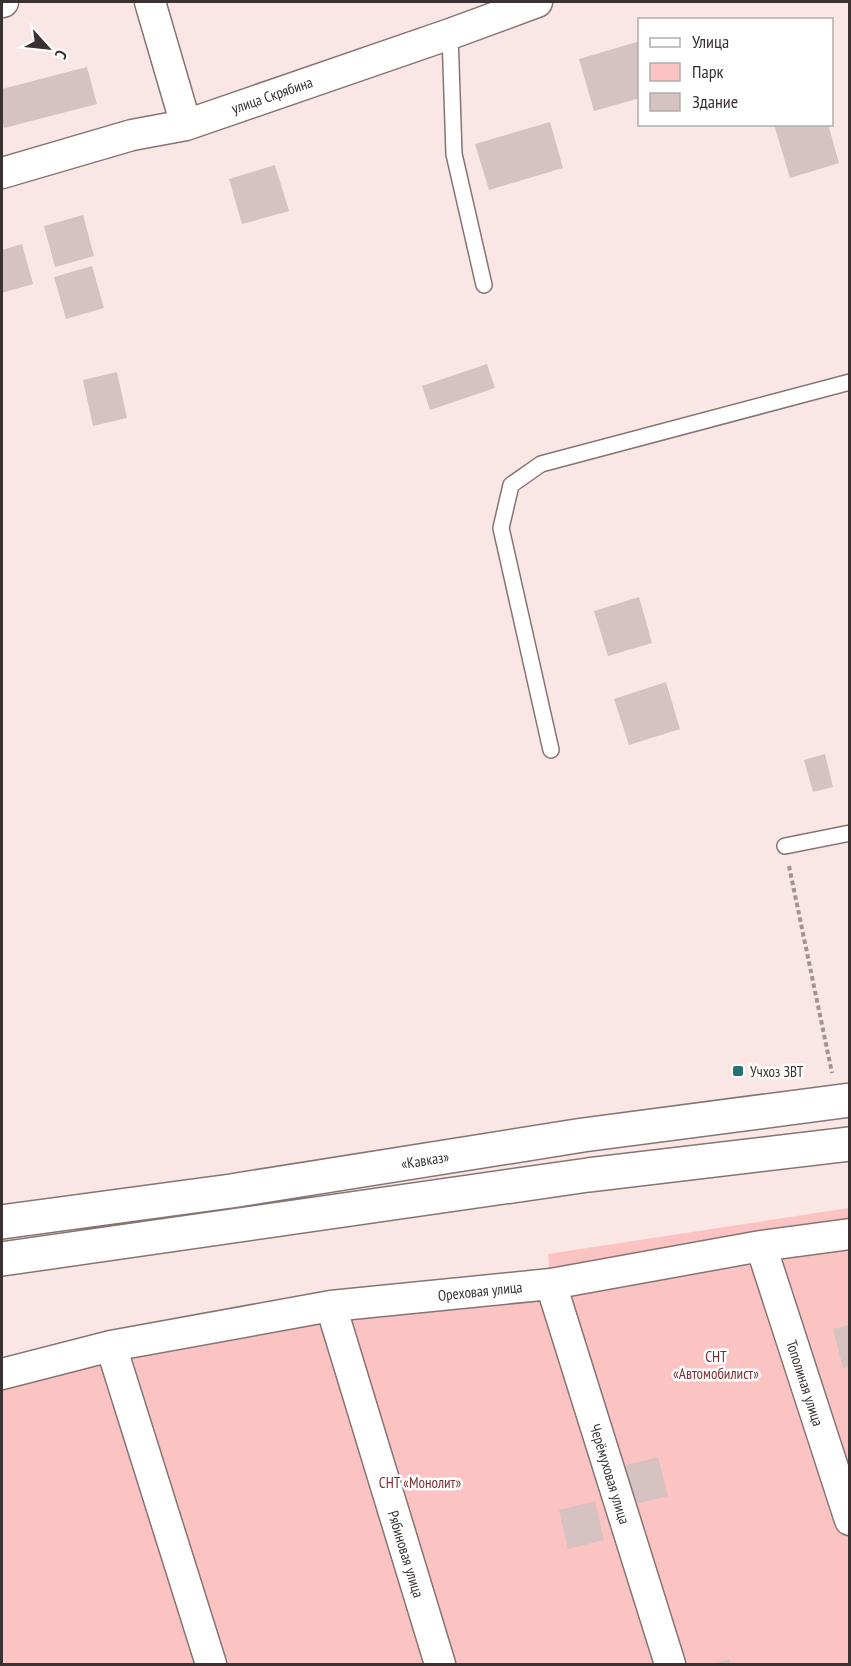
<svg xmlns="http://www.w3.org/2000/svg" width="851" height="1666" font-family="'PT Sans Narrow',sans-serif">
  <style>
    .green { fill: #fbc4c2 }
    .building { fill: #d5c2c1 }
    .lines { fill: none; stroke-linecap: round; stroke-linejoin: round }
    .service-casing { stroke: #867473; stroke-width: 18 }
    .minor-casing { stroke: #867473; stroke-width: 33 }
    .trunk-casing { stroke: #867473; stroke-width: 36 }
    .path { stroke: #a29393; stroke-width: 4; stroke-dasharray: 4.5 3; stroke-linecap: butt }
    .service { stroke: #fff; stroke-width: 15 }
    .minor { stroke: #fff; stroke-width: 30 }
    .trunk { stroke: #fff; stroke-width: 33 }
    .poi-dot { fill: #277176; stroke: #fff; stroke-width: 2 }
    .labels { text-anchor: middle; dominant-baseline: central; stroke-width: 5; stroke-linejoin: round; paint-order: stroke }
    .street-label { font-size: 15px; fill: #3a3232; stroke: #fff }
    .poi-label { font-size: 15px; fill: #3a3232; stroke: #fff; text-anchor: start }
    .park-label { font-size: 15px; fill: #7d2e31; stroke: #fff }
  </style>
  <rect width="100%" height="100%" fill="#fae6e5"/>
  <path class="green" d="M849 1208V1664H2V1374L551 1284 548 1254Z"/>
  <path class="building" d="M640 41V98L594 111 579 59Z
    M87 67 97 104 4 128 2 120V89Z
    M550 122 563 168 489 190 475 144Z
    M774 124H828L839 163 790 178Z
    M275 165 289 211 242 224 229 179Z
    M83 215 94 256 55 267 44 226Z
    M22 244 33 284 2 293V250Z
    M92 266 104 308 66 319 54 277Z
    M487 364 495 388 430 410 422 386Z
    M117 372 127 418 93 426 83 380Z
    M639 597 652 643 608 656 594 611Z
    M666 682 680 729 629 745 614 699Z
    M825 754 833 787 813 792 804 760Z
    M850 1325V1367L843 1368 833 1329Z
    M658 1457 668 1496 632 1505 622 1466Z
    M595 1501 604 1540 568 1549 559 1510Z
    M729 1659 731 1664H712Z"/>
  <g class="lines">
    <g class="service-casing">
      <path id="service" d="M450 34 454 154 484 285
        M551 750 501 528 511 485 541 464 850 382
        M785 846 850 833"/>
    </g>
    <g class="minor-casing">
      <path id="minor" d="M2 2H3
        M150 2 186 125
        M2 173 132 135 186 125 450 34 537 2
        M761 1246 850 1520
        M551 1284 670 1664
        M331 1306 440 1664
        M111 1346 211 1664
        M2 1374 111 1346 331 1306 551 1284 761 1246 850 1234"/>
    </g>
    <g class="trunk-casing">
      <path id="trunk" d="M2 1222 231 1191 583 1135 850 1100
        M2 1259 588 1175 850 1144"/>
    </g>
    <path class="path" d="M789 866 832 1073"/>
    <use href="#service" class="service"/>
    <use href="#minor" class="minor"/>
    <use href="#trunk" class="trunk"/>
  </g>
  <rect class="poi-dot" x="732" y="1065" width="12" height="12" rx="3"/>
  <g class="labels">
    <g class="street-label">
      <text transform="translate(272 95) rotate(-19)">улица Скрябина</text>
      <text transform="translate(425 1160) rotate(-9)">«Кавказ»</text>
      <text transform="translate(480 1291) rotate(-6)">Ореховая улица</text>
      <text transform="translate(805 1383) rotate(72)">Тополиная улица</text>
      <text transform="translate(610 1474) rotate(73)">Черёмуховая улица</text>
      <text transform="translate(406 1554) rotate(73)">Рябиновая улица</text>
    </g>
    <g class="poi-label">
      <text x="750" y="1071">Учхоз ЗВТ</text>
    </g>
    <g class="park-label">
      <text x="716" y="1356">СНТ<tspan x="716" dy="17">«Автомобилист»</tspan></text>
      <text x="420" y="1482">СНТ «Монолит»</text>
    </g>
  </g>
  <rect width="851" height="1666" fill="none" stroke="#3a3232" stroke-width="6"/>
  <rect x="638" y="18" width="195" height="108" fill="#ffffff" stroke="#b0adad" stroke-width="1.5"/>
  <rect x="650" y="38" width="30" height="9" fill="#ffffff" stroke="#b0adad" stroke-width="1.5"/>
  <text x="692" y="48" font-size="18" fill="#3a3232">Улица</text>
  <rect x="650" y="63" width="30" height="18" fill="#fbc4c2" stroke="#b0adad" stroke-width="1.5"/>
  <text x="692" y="78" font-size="18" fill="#3a3232">Парк</text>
  <rect x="650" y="93" width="30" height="18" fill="#d5c2c1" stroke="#b0adad" stroke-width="1.5"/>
  <text x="692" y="108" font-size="18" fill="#3a3232">Здание</text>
  <g transform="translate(48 48) rotate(117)" stroke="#ffffff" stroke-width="4.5" paint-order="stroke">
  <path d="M0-4.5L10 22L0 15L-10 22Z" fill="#3a3232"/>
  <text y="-9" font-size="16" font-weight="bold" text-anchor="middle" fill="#3a3232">С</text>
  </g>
</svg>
